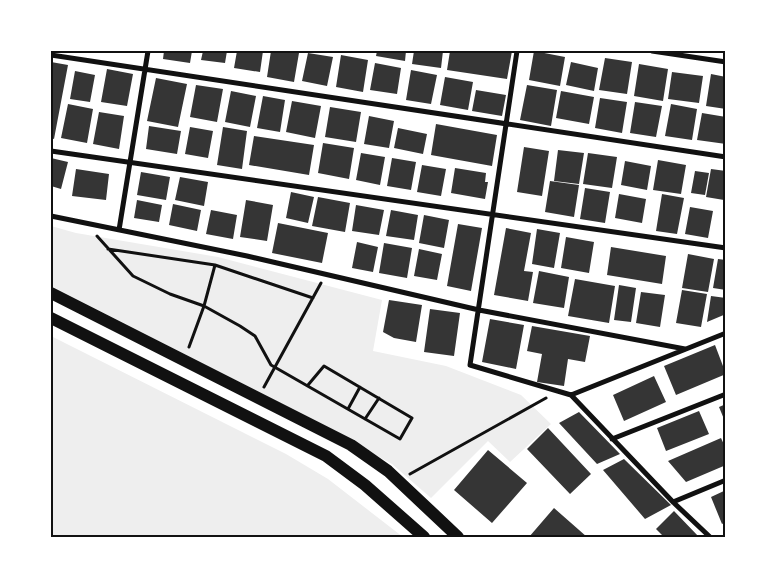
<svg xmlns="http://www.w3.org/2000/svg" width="777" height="588" font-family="'Fira Sans',sans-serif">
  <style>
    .green { fill: #eee }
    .building { fill: #353535 }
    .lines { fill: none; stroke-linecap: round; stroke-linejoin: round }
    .path { stroke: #111; stroke-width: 3 }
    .minor { stroke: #111; stroke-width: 5 }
    .primary { stroke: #111; stroke-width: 12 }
    .neatline { fill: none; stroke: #111; stroke-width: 2 }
  </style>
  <rect width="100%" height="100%" fill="#fff"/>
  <path class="green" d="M51 226 76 233 218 257 382 300 373 351 446 366 521 395 551 424 510 462 488 441 431 498 392 464 267 396 51 286Z
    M51 336 286 454 328 479 403 537H51Z"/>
  <path class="building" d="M164 51H192L190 63 163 59Z
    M203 51H227L225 63 201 60Z
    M237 51H263L260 72 234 68Z
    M271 51 299 53 294 82 267 77Z
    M377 51H406L405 61 376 56Z
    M414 51H443L441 68 412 64Z
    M450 51H512L507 79 447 70Z
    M534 51 565 57 560 86 529 80Z
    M308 53 333 57 327 86 302 81Z
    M341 55 368 60 363 92 336 87Z
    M605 58 632 62 627 94 599 90Z
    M51 62 68 65 54 139 51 138Z
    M571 62 598 68 594 91 566 85Z
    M375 63 401 68 397 94 370 90Z
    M639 64 668 69 663 101 634 96Z
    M107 69 133 74 127 106 101 102Z
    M411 70 437 75 431 104 406 100Z
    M75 71 95 75 90 102 70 99Z
    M672 72 703 76 699 103 668 99Z
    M711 74 726 77V109L706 106Z
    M445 77 473 82 468 110 440 105Z
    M156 78 187 84 178 127 147 121Z
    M196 85 223 89 217 122 190 117Z
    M527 85 557 90 551 126 520 120Z
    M476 90 506 95 502 116 472 111Z
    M231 91 256 96 250 127 225 122Z
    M561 91 594 97 589 124 556 118Z
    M263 96 285 100 280 132 257 128Z
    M600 98 627 102 622 133 595 128Z
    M292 101 321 106 315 138 286 132Z
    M635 102 662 106 656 137 630 133Z
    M68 104 93 109 87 143 61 138Z
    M671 104 697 109 692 140 665 136Z
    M330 107 361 112 356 142 325 137Z
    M99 112 124 116 119 149 93 144Z
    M702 113 726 117V144L697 140Z
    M369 116 394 121 389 148 364 144Z
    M436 124 497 135 492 166 431 155Z
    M149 126 181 131 177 154 146 149Z
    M190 127 213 131 208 158 185 154Z
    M223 127 247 131 242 169 217 165Z
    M398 128 427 134 423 154 394 148Z
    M254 136 314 145 309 175 249 165Z
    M323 143 354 148 349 179 318 173Z
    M524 147 549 151 542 196 517 192Z
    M558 150 584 153 579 184 554 181Z
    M361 153 385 157 380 185 356 180Z
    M588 153 617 157 612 188 583 184Z
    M51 158 68 162 61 189 51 186Z
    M392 158 416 162 411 190 387 186Z
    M658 160 686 165 681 194 653 190Z
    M625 161 651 166 647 190 621 185Z
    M422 165 446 169 441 196 417 192Z
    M455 168 486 173 485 182H488L485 199 451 193Z
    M76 169 109 174 106 200 72 196Z
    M711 169 726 171 724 200 706 197Z
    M695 171 709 173 705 195 691 193Z
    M141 172 170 177 166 200 137 195Z
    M180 177 208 182 204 206 175 200Z
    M550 181 579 185 574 217 545 212Z
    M585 188 610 192 605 223 580 219Z
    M291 192 314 197 308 223 286 218Z
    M619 194 646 199 642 223 615 218Z
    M662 194 684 198 677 234 656 231Z
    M318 197 350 203 345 232 312 226Z
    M137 200 162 205 159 222 134 218Z
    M246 200 273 205 267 241 240 237Z
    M173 204 201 210 197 231 169 225Z
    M356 205 384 210 379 235 352 231Z
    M690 207 713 211 708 238 685 234Z
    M211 210 237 215 233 239 206 234Z
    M391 210 418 215 414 240 386 236Z
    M424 215 449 220 444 248 419 243Z
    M278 223 328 233 322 263 272 253Z
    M458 224 482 228 471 291 447 286Z
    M506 228 531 233 524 271 533 272 528 301 494 295Z
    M537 229 560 233 554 268 532 264Z
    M566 237 594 242 589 273 561 268Z
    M357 242 378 247 373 272 352 268Z
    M384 243 412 248 407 278 379 273Z
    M611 247 666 256 662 284 607 275Z
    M419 249 442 254 437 280 414 276Z
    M688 254 714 259 708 292 682 288Z
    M718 259 726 260V290L713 288Z
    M539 271 569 277 564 308 533 303Z
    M575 279 615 286 609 323 568 316Z
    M619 285 636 288 631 322 614 320Z
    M682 290 707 294 701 327 676 323Z
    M641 292 665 295 660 327 636 323Z
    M711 296 726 298V314L707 322Z
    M389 300 422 305 416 342 394 338 383 332Z
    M430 309 460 313 454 356 424 352Z
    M490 319 524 325 516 369 482 362Z
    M532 326 590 336 585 362 568 359 564 386 537 382 542 354 527 351Z
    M715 345 726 374 676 395 664 366Z
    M654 376 666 402 624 421 613 395Z
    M726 404V424L719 407Z
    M699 411 709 434 666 451 657 428Z
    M579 412 620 454 597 464 559 423Z
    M548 428 591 474 570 494 527 449Z
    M721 438 726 449V465L686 482 668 461Z
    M488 450 527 483 492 523 454 490Z
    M624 459 671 505 645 519 603 470Z
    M726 490V522L722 524 711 497Z
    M554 508 587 537H529Z
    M674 511 699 537H664L656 529Z"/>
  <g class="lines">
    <path class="path" d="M97 236 133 276 170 294 204 306 240 326 255 336 271 365 400 439 412 418 324 366 308 385
      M108 249 215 265 313 298
      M189 347 204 306 215 265
      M264 387 321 283
      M348 409 360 387
      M365 419 379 398
      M410 474 546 398"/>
    <path class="minor" d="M517 51 470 365 571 395
      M652 51 726 62
      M51 55 726 157
      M51 151 726 248
      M51 216 247 256 479 310 685 349
      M119 230 148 51
      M571 395 673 502 710 537
      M571 395 726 333
      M612 439 726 394
      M673 502 726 480"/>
    <path class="primary" d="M51 293 351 445 388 471 458 537
      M51 318 326 456 365 485 424 537"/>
  </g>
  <rect width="777" height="588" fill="none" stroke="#ffffff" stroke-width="105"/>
  <rect x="52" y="52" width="672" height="484" class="neatline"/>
</svg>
